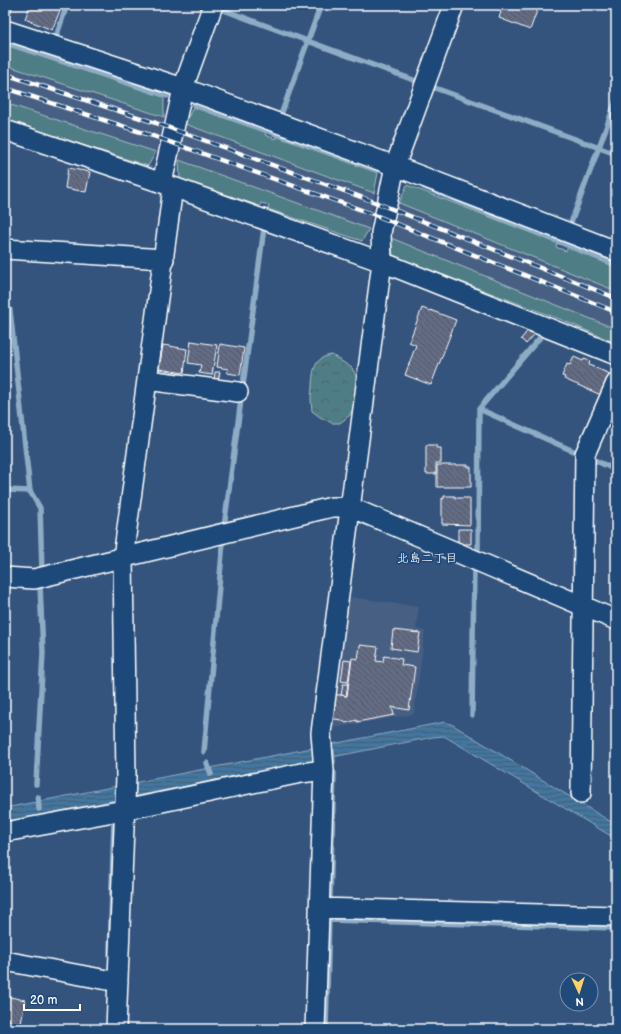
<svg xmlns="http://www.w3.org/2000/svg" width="621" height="1034" font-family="'Balsamiq Sans','Klee One',sans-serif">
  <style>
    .built { fill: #465e83 }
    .grass { fill: #507d86; stroke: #a8bec2 }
    .forest { fill: url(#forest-crowns); stroke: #a8bec2 }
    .water { fill: url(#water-rules); stroke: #8eacc5 }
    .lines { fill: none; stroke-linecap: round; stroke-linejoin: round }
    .stream { stroke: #8eacc5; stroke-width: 5.5 }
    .building { fill: url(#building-back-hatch); stroke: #fff }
    .minor-casing { stroke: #fff; stroke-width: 22 }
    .minor { stroke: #1f4a7a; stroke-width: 19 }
    .rail-casing { stroke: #fff; stroke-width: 4.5 }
    .rail { stroke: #1f4a7a; stroke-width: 3; stroke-dasharray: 9; stroke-linecap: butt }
    .labels { text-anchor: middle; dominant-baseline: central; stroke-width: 3.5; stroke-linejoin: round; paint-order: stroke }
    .neighbourhood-label { font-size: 12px; fill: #fff; stroke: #1f4a7a }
  </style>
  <defs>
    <pattern id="forest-crowns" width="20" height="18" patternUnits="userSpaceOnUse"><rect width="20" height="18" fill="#507d86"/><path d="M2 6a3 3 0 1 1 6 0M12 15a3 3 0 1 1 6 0" fill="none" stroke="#4e6469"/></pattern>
    <pattern id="water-rules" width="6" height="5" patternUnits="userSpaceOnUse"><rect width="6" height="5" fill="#43749f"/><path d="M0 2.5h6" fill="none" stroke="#485e71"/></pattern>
    <pattern id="building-back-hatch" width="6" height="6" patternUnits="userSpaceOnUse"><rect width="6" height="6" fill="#646c86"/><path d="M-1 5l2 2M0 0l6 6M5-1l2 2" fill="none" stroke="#545760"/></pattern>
  </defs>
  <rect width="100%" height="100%" fill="#34547e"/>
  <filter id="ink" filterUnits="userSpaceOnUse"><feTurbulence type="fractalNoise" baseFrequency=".025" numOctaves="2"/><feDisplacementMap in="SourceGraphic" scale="8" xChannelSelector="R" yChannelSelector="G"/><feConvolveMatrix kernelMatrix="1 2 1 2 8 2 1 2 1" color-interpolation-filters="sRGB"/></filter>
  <g filter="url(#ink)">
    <path class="built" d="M5 45 164 97V117L156 152 148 166 5 120Z
      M193 107 266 132 265 135 275 139 276 136 378 173 369 229 362 241 268 209 269 205 261 203 260 206 180 179 179 160 185 124Z
      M407 185 557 243 556 247 566 251 568 247 616 267V343L562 320 393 256 391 238 399 203Z
      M344 596 419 607 416 629 425 631 414 714 333 728 326 722Z"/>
    <path class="grass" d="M5 45 164 97V117L5 65Z
      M5 103 156 152 148 166 5 120Z
      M193 107 266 132 265 135 275 139 276 136 378 173 374 193 185 124Z
      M179 160 369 229 362 241 268 209 269 205 261 203 260 206 180 179Z
      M407 185 557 243 556 247 566 251 568 247 616 267V291L399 203Z
      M391 238 616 329V343L562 320 393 256Z"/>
    <path class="forest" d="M332 355 352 368 356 376 355 404 350 415 340 423H332L320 417 312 411C312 407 311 403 311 399 311 394 312 390 312 386 313 370 314 357 332 355Z"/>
    <path class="water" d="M445 722 453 725 616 825V839L444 736 433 737 5 822V808Z"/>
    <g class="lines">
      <path class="stream" d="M221 9 419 82
        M57 34 67 5
        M5 42 167 96
        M435 88 616 154
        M194 105 378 170
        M282 112 321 5
        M424 187 616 265
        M572 220 616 101
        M10 310 30 491 40 508 42 571
        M479 409 580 454
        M592 459 616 470
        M5 490 30 491
        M224 527 264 228
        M478 553 479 409 543 334
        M472 715 474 568
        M332 751 333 762
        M204 752 223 542
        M207 763 211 774
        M36 784 43 653 40 585
        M38 797 39 809
        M330 898 334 773
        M329 920 616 928
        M110 954 114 820
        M326 1029 329 917"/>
    </g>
    <path class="building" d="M5 5H13L10 14 5 12Z
      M30 5H59L58 7 61 8 52 30 25 19Z
      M501 5H530L538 8 530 30 499 18 501 12 499 11Z
      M68 168 90 172 86 192 65 188Z
      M422 308 430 311V310L456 320 431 385 405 375 416 345 409 342Z
      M529 329 535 334 526 344 521 339Z
      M191 341 217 345 212 375 199 373 201 365 188 363Z
      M220 344 244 348 240 375 227 373 228 369 217 367Z
      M163 345 187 349 184 373 159 369Z
      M574 357 583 361 584 359 590 361 589 365 610 374 601 395 564 379 565 377 562 376 567 364 570 365Z
      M215 372H220L218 381 214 380Z
      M426 445H436V448H441V463H436V474H426Z
      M437 465H468V467H471V487H437Z
      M444 496H455V498H470V525L442 524V498L444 499Z
      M458 529H471V544H458Z
      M393 630 420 633 417 652 391 648Z
      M360 645 378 647 376 661 383 662 384 656 402 659 401 665 415 667 409 710 392 707 394 715 357 722V720L346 723 341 720 329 718 332 694 347 696 352 658 358 659Z
      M344 660 351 661 348 682 341 681Z
      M343 684H348L346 696 341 695Z
      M5 996 25 1000 21 1024 9 1022V1020H5Z"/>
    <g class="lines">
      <g class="minor-casing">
        <path id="minor" d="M5 30 183 88 395 166 616 251
          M5 130 162 183 382 262 616 355
          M162 183 183 88 213 5
          M5 249 164 259
          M147 380 238 392
          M5 577 34 579 332 507H350L616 620
          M581 793 585 454 616 383
          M5 832 124 810 301 773 324 770
          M319 908 616 916
          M5 961 118 982
          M116 1029 126 777 123 558 173 187
          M315 1029 324 770 321 733 382 262 381 233 395 166 454 5"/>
      </g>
      <use href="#minor" class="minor"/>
      <g class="rail-casing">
        <path id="rail" d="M5 74 156 123 372 201 616 298
          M5 88 153 136 370 213 616 312"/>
      </g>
      <use href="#rail" class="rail"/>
    </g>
  </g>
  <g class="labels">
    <g class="neighbourhood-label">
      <text x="427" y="558">北島二丁目</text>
    </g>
  </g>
  <rect width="621" height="1034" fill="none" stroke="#1f4a7a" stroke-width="20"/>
  <rect x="10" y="10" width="601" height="1014" fill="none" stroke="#fff" stroke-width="1.5" filter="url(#ink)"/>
  <g transform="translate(579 992) rotate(176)"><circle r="19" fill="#1f4a7a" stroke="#7992af"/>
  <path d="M0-3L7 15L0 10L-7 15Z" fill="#ffd166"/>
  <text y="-6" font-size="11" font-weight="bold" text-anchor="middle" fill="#ffffff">N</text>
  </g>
  <path d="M24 1004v6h56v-6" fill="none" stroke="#ffffff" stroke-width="2"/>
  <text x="30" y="1004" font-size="12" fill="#ffffff" stroke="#1f4a7a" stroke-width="3" paint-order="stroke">20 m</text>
</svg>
